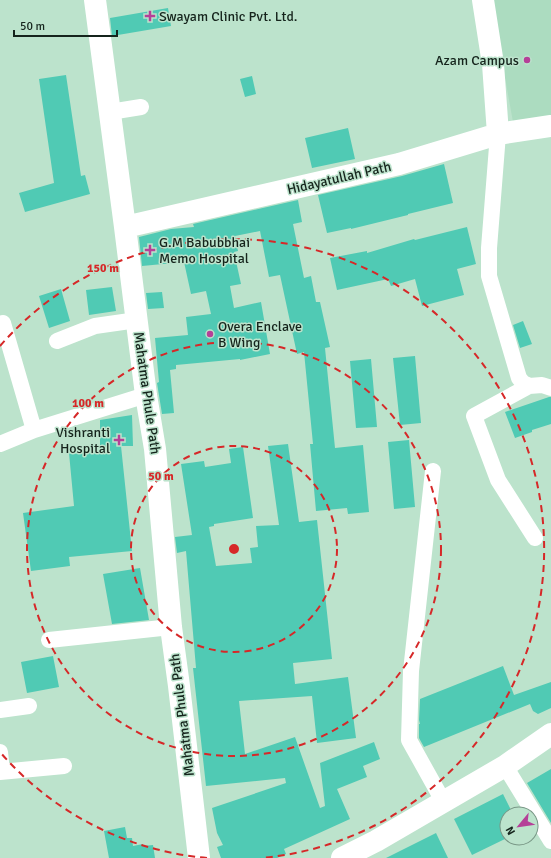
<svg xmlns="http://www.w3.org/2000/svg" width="551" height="858" font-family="Signika,sans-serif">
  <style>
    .built { fill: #acdcc0 }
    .building { fill: #50cab4 }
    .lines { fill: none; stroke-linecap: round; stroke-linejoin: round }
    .street { stroke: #fff; stroke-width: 16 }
    .secondary { stroke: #fff; stroke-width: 22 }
    .ring { fill: none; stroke: #d62828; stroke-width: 2; stroke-dasharray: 7 5 }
    .poi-dot { fill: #b54098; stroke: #bce3cc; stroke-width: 1.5 }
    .labels { text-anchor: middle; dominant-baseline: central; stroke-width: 3; stroke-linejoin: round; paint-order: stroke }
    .poi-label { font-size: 14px; fill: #15241c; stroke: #bce3cc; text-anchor: start }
    .street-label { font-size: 14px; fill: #15241c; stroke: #bce3cc }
    .centre { fill: #d62828; stroke: #bce3cc; stroke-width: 2 }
    .ring-label { font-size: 12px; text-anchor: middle; font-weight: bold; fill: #d62828; stroke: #bce3cc; stroke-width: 3; stroke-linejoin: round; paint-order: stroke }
  </style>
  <rect width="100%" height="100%" fill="#bce3cc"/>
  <path class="built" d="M491 0H551V121L513 122Z"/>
  <path class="building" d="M168 8 171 26 112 36 110 18Z
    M66 75 81 176 85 175 90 194 25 212 19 193 54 183 39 79Z
    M252 76 256 94 245 97 240 79Z
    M348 128 355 159 312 168 305 138Z
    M444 164 453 203 408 214V215L351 229V228L327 233 318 195 402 176Z
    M298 200 302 222 293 224 304 278 311 276 316 302H320L330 347 325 348 335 448 363 445 369 512 348 514 347 508 316 511 310 444H313L304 352 297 354 280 275 269 277 260 231 235 236 238 251 234 252 241 284 230 286 234 308 261 302 270 354 240 360V359L176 365V369L170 370 174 413 162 414 157 383 159 382 155 338 188 335 186 317 211 314 206 291 191 294 184 262 142 266 139 237 171 229 194 227 193 224Z
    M467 227 476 264 457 269 464 295 422 306 415 279 391 286 388 279 337 290 330 258 367 251V253L414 239 415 240Z
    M112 287 116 311 89 315 86 290Z
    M61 289 70 321 49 328 39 296Z
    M162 292 164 308 148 309 146 293Z
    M523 321 532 344 520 348 513 325Z
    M415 356 421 423 400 425 393 358Z
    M371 359 377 427 356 428 350 361Z
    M549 397H551V424L532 430V432L515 438 505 412Z
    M132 415 133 446H121L132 551 69 557 70 566 31 571 23 513 74 506 69 453 100 450V420Z
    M409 440 415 507 394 509 388 442Z
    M288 444 299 522 317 520 332 659 293 663 295 684 348 677 356 738 317 743 312 696 239 701 245 754 295 737 320 808 325 806 320 763 374 742 380 759 363 766 367 777 337 789 350 819 284 849 286 854 277 858H221L217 847 223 845 217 833 212 808 286 783 285 778 206 786 193 668H196L186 551 177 553 175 537 192 535 181 464 204 461 205 467 231 463 229 449 243 447 253 518 214 524V526L209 527 216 566 252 563 250 548 258 547 256 526 279 525 268 446Z
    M140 568 149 620 112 624 103 574Z
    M53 656 59 687 27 693 21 662Z
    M503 666 514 695 551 682V708L538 714 533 711 530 704 424 747 419 738V724H420L419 720 420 699Z
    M551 769V823L527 783Z
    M503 794 513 814H507V838L472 855 454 819Z
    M125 827 127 838H132L133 846 143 844V846L153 845 155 858H109L104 831Z
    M436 833 448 858H386Z"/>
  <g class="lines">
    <path class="street" d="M110 112 141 107
      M498 134 489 248V276L519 378 523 383 529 386 542 385 551 388
      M3 323 34 430
      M57 341 95 326 137 320
      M529 386 474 416 498 480 535 538
      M0 444 34 430 146 395
      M433 471 411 671 409 740 443 801
      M49 640 171 627
      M0 710 29 706
      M0 752 2 771
      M505 766 551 841
      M0 772 64 766"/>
    <path class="secondary" d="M95 0 125 227 146 395 155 449 171 627 179 686 193 806 199 858
      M483 0 493 64 498 134
      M125 227 399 164 498 134 551 126
      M342 858 376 841 505 766 551 734"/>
  </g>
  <g class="ring">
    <circle cx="234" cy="549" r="103"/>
    <circle cx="234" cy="549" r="207"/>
    <path d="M207 858A310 310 0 0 1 0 752M0 346A310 310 0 1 1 261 858"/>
  </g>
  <g class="poi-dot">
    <path d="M148 10h4v4h4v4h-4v4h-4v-4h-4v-4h4z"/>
    <circle cx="527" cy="60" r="4"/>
    <path d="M148 244h4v4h4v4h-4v4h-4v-4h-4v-4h4z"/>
    <circle cx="210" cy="334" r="4"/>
    <path d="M117 434h4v4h4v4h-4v4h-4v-4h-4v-4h4z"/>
  </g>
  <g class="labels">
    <g class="poi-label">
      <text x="159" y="16">Swayam Clinic Pvt. Ltd.</text>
      <text x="519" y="60" text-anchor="end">Azam Campus</text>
      <text x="159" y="242">G.M Babubbhai<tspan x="159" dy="16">Memo Hospital</tspan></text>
      <text x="218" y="326">Overa Enclave<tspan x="218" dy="16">B Wing</tspan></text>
      <text x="110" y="432" text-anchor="end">Vishranti<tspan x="110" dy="16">Hospital</tspan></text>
    </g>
    <g class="street-label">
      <text transform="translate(339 178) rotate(-13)">Hidayatullah Path</text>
      <text transform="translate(147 393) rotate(82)">Mahatma Phule Path</text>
      <text transform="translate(182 715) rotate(-97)">Mahatma Phule Path</text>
    </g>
  </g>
  <circle cx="234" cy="549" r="6" class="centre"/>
  <g class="ring-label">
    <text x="103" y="272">150 m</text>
    <text x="88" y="407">100 m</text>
    <text x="161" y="480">50 m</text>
  </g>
  <g transform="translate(519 826) rotate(241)"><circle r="19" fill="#bce3cc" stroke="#799786"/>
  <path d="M0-3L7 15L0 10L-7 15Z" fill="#b54098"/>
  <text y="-6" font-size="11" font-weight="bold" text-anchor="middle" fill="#15241c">N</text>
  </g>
  <path d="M14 30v6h103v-6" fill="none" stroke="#15241c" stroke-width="2"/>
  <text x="20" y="30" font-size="12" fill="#15241c" stroke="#bce3cc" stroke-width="3" paint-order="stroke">50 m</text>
</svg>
